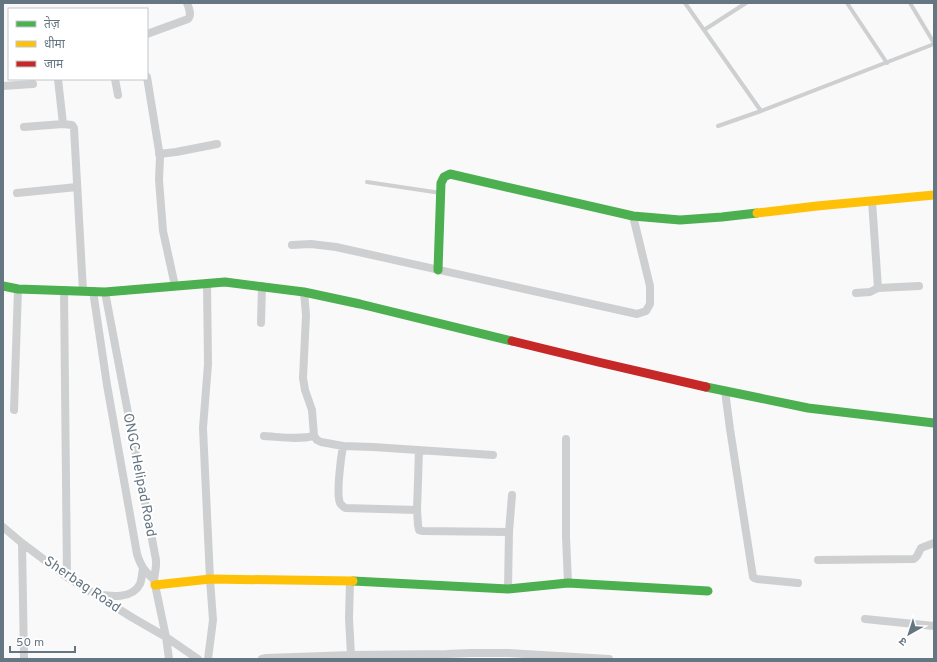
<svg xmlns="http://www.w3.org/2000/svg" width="937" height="662" font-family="Overpass,'Noto Sans Devanagari',sans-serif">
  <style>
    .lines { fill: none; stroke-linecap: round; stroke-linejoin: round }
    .lane { stroke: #cecfd0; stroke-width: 4 }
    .street { stroke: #cecfd0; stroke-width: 8 }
    .fast { stroke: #4caf50; stroke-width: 9 }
    .slow { stroke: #ffc107; stroke-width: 9 }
    .jam { stroke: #c62828; stroke-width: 9 }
    .labels { text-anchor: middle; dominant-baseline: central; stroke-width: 4; stroke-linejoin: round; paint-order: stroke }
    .street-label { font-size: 14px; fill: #657683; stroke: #fff }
  </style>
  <rect width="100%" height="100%" fill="#f9f9f9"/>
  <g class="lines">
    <path class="lane" d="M685 3 761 111
      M847 3 887 63
      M910 3 934 43
      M704 30 746 3
      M718 126 761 111 934 44
      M367 182 441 193"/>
    <path class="street" d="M147 34 188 19C192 15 189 8 187 3
      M147 77 160 157 159 180 163 231 175 286
      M58 79 63 124
      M115 79 118 95
      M3 86 33 84
      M24 127 63 124 72 125 74 128 83 291
      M159 154 176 152 217 144
      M17 193 77 187
      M872 201 878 288
      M292 245 311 244 336 247 637 314 646 311 650 304V286L633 216
      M207 283 208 364 203 428 210 579 213 620 208 659
      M64 290 67 577
      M93 291 107 385 137 554C141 567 145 571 154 580
      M105 292 156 560V566L154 580 166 637 169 659
      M304 292 306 315 303 378 305 390 312 410 314 436 317 440 321 442 343 446 373 447 493 455
      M856 293 870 292 878 288 919 286
      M261 323 262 286
      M725 391 730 429 753 577 754 578 757 579 798 583
      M14 410 18 289
      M264 436C281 437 298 440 314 436
      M566 439V537L568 583
      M343 446C341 457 336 494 340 503 342 506 343 506 345 508L417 510
      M419 450 417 510 418 525 419 530 423 531 509 532
      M3 527 22 543 67 577 133 618 166 637 198 659
      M22 543 24 659
      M818 560 914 559 917 556 921 548 934 543
      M350 581 349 618 351 655
      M508 589 509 532 512 495
      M95 594C109 596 132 600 140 584 142 579 142 573 143 568
      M865 619 934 626
      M262 659 266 658 351 655 447 654 472 653H508L609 659"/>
    <path class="fast" d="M438 270 441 183 444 177 450 174 633 216 680 220 722 217 757 213
      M3 286 18 289 105 292 225 282 304 292 360 304 512 341
      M706 387 808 408 934 423
      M353 581 508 589 568 583 708 591"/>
    <path class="slow" d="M757 213 817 206 934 195
      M155 585 210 579 353 581"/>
    <path class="jam" d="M512 341 598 362 706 387"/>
  </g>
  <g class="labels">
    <g class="street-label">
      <text transform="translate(139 475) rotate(79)">ONGC Helipad Road</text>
      <text transform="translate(82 585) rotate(34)">Sherbag Road</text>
    </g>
  </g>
  <rect width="937" height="662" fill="none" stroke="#657683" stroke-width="8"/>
  <rect x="8" y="8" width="140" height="72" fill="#ffffff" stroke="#c1c8cd"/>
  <rect x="16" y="21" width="20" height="6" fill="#4caf50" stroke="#c1c8cd"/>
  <text x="44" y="28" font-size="12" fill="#657683">तेज़</text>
  <rect x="16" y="41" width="20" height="6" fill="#ffc107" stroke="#c1c8cd"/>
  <text x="44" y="48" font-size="12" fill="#657683">धीमा</text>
  <rect x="16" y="61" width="20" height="6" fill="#c62828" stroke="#c1c8cd"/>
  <text x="44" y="68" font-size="12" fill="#657683">जाम</text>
  <g transform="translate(909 634) rotate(219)" stroke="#ffffff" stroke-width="3" paint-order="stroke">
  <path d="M0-3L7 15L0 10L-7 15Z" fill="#657683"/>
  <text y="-6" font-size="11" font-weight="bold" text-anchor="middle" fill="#657683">उ</text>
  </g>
  <path d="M10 646v6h65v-6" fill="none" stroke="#657683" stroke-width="2"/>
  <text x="16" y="646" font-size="12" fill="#657683" stroke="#ffffff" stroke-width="3" paint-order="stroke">50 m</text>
</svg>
